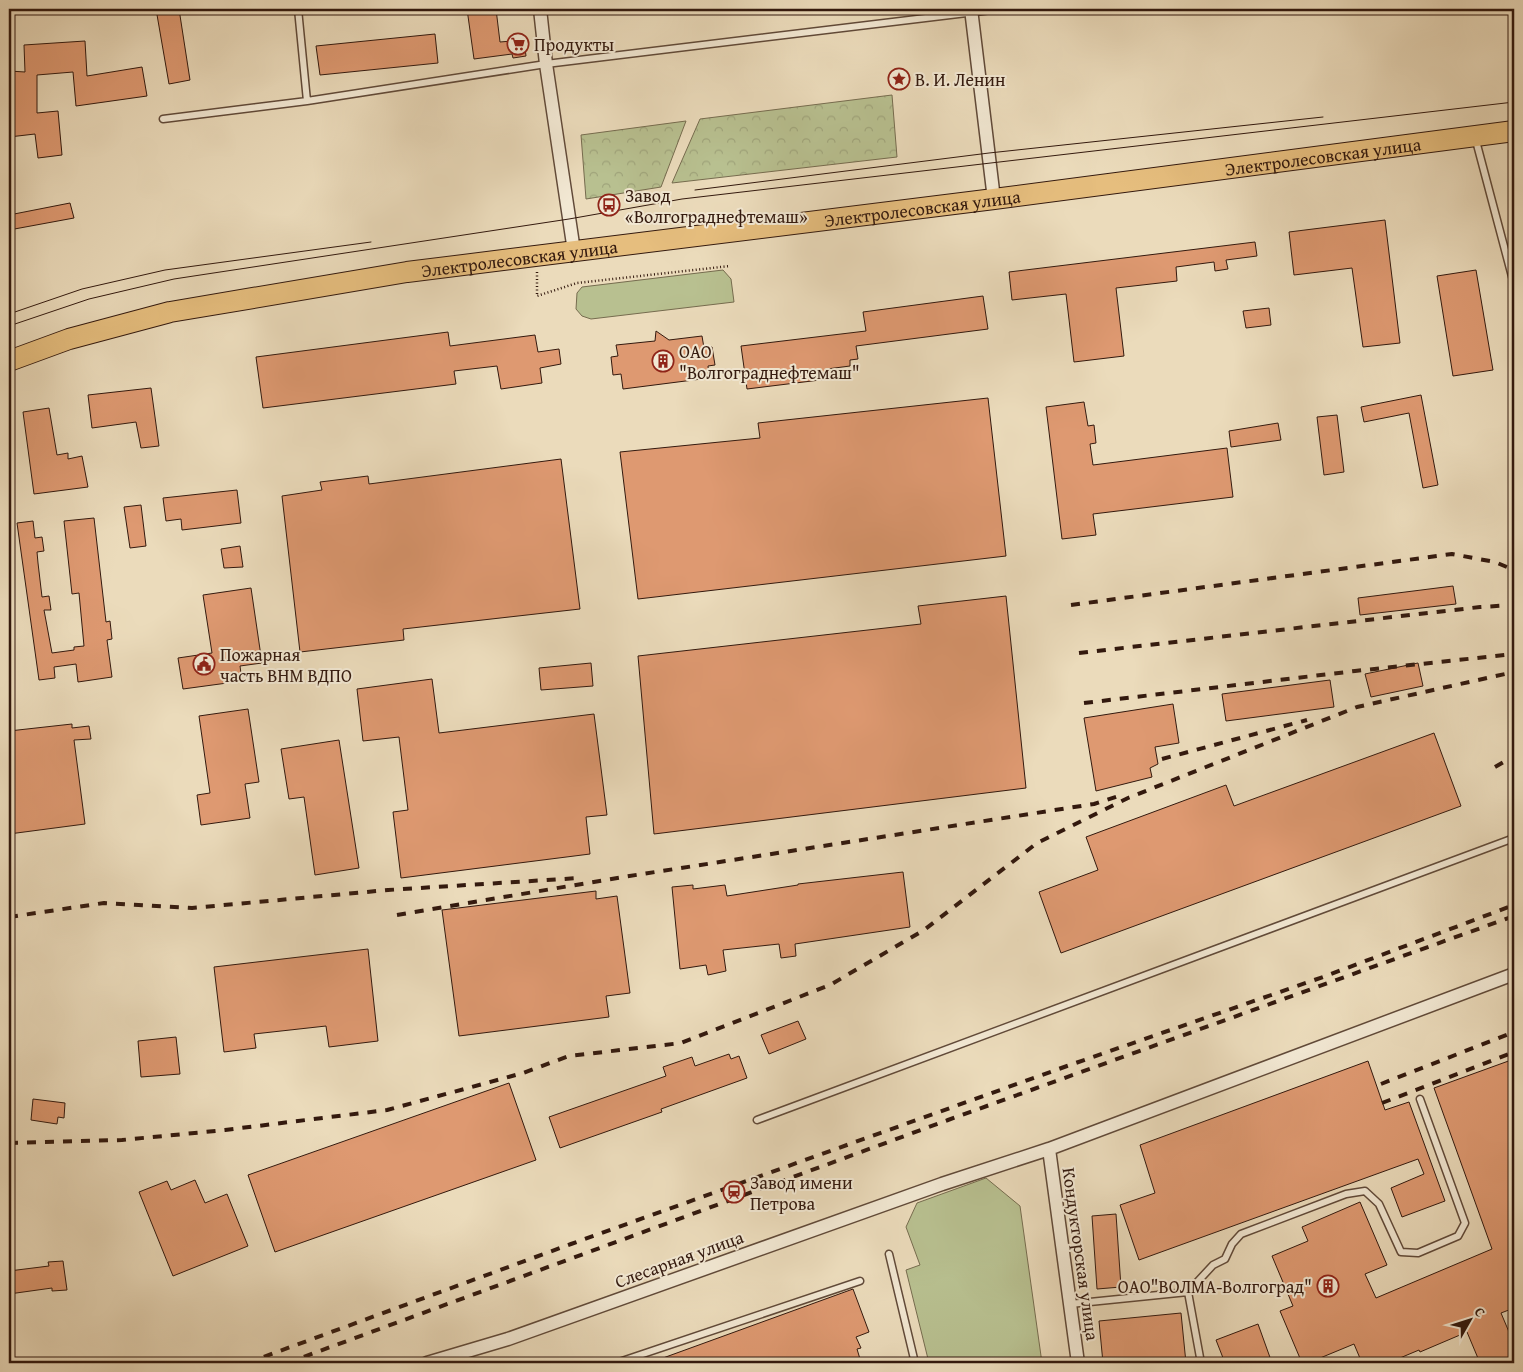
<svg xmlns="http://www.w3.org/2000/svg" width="1523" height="1372" font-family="'Gentium Book Plus',serif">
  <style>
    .green { fill: #b8c090; stroke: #766c4f }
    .forest { fill: url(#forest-crowns); stroke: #766c4f }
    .building { fill: #de9971; stroke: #33190e }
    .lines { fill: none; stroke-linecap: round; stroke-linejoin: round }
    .service-casing { stroke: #614a39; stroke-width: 9 }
    .minor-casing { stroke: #614a39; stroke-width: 15 }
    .primary-casing { stroke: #33190e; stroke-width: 22 }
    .path { stroke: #33190e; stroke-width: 2.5; stroke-dasharray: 1 2.5; stroke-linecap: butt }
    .service { stroke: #f2e8d3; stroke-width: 6 }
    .minor { stroke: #f2e8d3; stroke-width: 12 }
    .primary { stroke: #e6be7e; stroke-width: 20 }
    .tram { stroke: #33190e; stroke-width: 1 }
    .rail { stroke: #33190e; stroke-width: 4; stroke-dasharray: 9 9; stroke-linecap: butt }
    .labels { text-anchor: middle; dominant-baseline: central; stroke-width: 4; stroke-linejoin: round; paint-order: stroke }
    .poi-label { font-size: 18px; fill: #33190e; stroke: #f2e8d3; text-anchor: start }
    .street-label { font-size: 18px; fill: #33190e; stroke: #f2e8d3 }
  </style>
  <defs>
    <pattern id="forest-crowns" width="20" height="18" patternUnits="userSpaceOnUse" patternTransform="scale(1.25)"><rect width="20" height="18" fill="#b8c090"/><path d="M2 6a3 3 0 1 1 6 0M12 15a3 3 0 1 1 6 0" fill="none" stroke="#9fa47b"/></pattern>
  </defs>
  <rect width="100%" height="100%" fill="#ebdbbb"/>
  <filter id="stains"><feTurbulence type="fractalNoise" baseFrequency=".004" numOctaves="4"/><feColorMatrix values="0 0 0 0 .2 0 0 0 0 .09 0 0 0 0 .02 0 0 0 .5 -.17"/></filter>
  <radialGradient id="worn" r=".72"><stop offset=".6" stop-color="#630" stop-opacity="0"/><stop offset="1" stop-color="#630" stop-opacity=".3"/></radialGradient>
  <path class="green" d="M723 270 731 279 734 302 591 319 582 316 576 309 577 293 582 287Z
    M986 1178 1020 1206 1042 1363H929L906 1270 920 1265 906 1227 917 1203Z"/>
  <path class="forest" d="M892 95 897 157 672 183 700 119Z
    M686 121 661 187 586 199 581 135Z"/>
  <path class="building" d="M156 9H179L190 80 169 84Z
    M467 9H496L500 42 524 40 526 56 513 58 512 54 474 59Z
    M435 34 438 63 320 75 316 46Z
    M85 41 87 76 142 67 147 96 76 106 73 72 37 75V113L58 111 62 155 38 158 35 134 9 137V71L25 72 24 45Z
    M70 203 74 218 9 230V215Z
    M1385 220 1400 343 1363 347 1352 268 1294 275 1289 232Z
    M1255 242 1257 256 1226 260 1228 269 1215 271 1214 262 1176 267 1177 281 1116 288 1124 356 1074 362 1066 294 1012 300 1009 272Z
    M1476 270 1493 370 1453 376 1437 276Z
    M983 296 988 329 856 346 858 359 850 360V366L827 369 828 379 747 389 741 346 866 331 863 312Z
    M1269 308 1271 325 1246 328 1243 311Z
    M656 331 669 340 702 336 704 348 712 347 715 365 708 366 709 378 623 389 621 374 613 375 611 357 618 356 616 345 655 341Z
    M448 332 450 346 535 335 538 352 559 349 561 364 540 368 542 383 501 389 497 366 454 371 456 384 263 408 256 357Z
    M151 388 159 446 141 448 136 422 92 428 88 395Z
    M1421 395 1438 485 1423 488 1409 413 1364 422 1361 407Z
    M988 398 1006 556 638 599 620 452 760 438 758 423Z
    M1084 402 1088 426 1094 425 1096 443 1090 444 1093 465 1227 448 1233 497 1093 514 1096 535 1062 539 1046 407Z
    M49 408 57 455 68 453V459L82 456 88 487 34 494 23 412Z
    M1337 415 1344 472 1324 475 1317 417Z
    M1278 423 1281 440 1231 447 1229 431Z
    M561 459 580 609 403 629 404 640 300 652 282 496 322 490 320 482 368 476 369 484Z
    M237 490 241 523 182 530 181 519 166 521 163 498Z
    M141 505 146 546 130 548 124 507Z
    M94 518 106 622 110 621 112 639 107 640 112 677 78 682 76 664 54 667 55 678 39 680 17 523 33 521 35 538 42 537 44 551 37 552 38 563 42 597 49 596 51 610H44L52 653 74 650V647L84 646 79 593 72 594 64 521Z
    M240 546 243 567 224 568 221 549Z
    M1453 586 1456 604 1360 615 1358 598Z
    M251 588 262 663 240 666 242 681 183 689 178 658 212 653 203 595Z
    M1006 596 1026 788 654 834 638 656 921 624 918 606Z
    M591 663 593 686 541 690 539 668Z
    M1418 663 1423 686 1371 697 1365 674Z
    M432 679 439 733 594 714 607 815 586 817 590 854 401 878 393 812 408 810 399 737 363 741 357 689Z
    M1330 680 1334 707 1226 721 1222 694Z
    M1173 704 1179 743 1155 747 1158 764 1150 768 1152 777 1096 791 1084 718Z
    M248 709 259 782 245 784 250 818 201 825 197 795 210 793 199 716Z
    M72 724V728L89 726 91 739 74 740 85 824 9 834V731Z
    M1434 733 1461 806 1061 953 1039 892 1098 870 1086 837 1226 785 1234 806Z
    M339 740 359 868 315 875 304 797 289 799 281 749Z
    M903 872 910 927 795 944 796 956 781 958 779 944 723 950 726 971 708 975 706 965 680 969 672 887 693 885V889L725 885 727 896 798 885V884Z
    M596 891V899L617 896 630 993 606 996 609 1017 459 1036 442 910Z
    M368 949 378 1041 329 1047 326 1026 254 1034 256 1048 224 1052 214 967Z
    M798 1021 806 1039 769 1054 761 1035Z
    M176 1037 180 1074 141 1077 138 1041Z
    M729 1054 731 1059 739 1056 747 1078 661 1109 662 1112 560 1148 549 1117 666 1076 663 1067 692 1057 695 1066Z
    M1514 1059V1308L1501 1313 1509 1332 1514 1330V1363H1480L1467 1332 1420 1352 1419 1350 1388 1363H1362L1354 1344 1308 1363H1302L1280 1311 1293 1306 1272 1256 1308 1241 1302 1227 1360 1202 1387 1265 1365 1274 1376 1298 1492 1249 1434 1088Z
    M1368 1061 1385 1110 1409 1102 1445 1201 1402 1217 1391 1188 1424 1174 1418 1159 1139 1260 1120 1205 1155 1193 1140 1145Z
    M509 1083 536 1160 275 1252 248 1175Z
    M33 1099 65 1103 64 1118 58 1117 57 1124 31 1120Z
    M195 1180 205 1203 227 1194 248 1246 173 1276 139 1192 167 1181 171 1190Z
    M1116 1214 1121 1287 1097 1289 1092 1216Z
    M63 1261 67 1290 52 1291V1288L9 1294V1271L49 1266 48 1262Z
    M853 1289 869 1332 856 1337 861 1348 857 1349 860 1359 848 1363H653L652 1362Z
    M1181 1313 1186 1363H1103L1099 1321Z
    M1258 1324 1272 1363H1225L1216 1340Z"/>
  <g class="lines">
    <g class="service-casing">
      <path id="service" d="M298 9 307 101
        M163 119 307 101 546 64 1000 9
        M1475 137 1514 284
        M757 1120 1514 838
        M889 1254 915 1363
        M1188 1292 1213 1265 1225 1259 1232 1244 1241 1234 1346 1194 1365 1191 1379 1204 1401 1252 1418 1253 1458 1236 1465 1223 1420 1099
        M1070 1304 1188 1292 1201 1363
        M616 1363 860 1281"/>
    </g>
    <g class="minor-casing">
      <path id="minor" d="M540 9 546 64 574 251
        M971 9 994 199
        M1049 1149 1078 1363
        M427 1363 508 1339 942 1184 1049 1149 1514 974"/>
    </g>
    <g class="primary-casing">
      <g id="primary">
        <path id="s1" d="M9 361 69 339 170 312 407 272 994 199 1514 131"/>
      </g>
    </g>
    <path class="path" d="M775 9 779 11 796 9
      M537 272V296L577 283 730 266"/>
    <use href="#service" class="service"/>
    <use href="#minor" class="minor"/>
    <use href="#primary" class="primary"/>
    <path class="tram" d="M695 190 989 153 1323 117
      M9 314 82 289 165 270 371 242
      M9 326 89 299 174 279 569 219 682 199 1514 102"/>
    <path class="rail" d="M1071 605 1452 554 1495 562 1514 570
      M1079 653 1480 607 1514 605
      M1084 703 1355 671 1514 654
      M1162 759 1307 720
      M1495 767 1514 756
      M397 915 623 877 1094 804 1122 795
      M9 917 104 903 192 908 388 890 579 878
      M1381 1084 1514 1032
      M1382 1103 1514 1052
      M9 1143 122 1140 225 1130 387 1110 523 1073 569 1056 681 1043 830 985 924 930 1037 843 1128 798 1357 707 1514 672
      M247 1363 571 1244 1067 1066 1323 977 1514 905
      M287 1363 948 1120 1514 916"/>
  </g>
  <defs>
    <g id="supermarket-ring" transform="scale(1.125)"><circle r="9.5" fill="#f2e8d3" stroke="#8f2418" stroke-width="1.5"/><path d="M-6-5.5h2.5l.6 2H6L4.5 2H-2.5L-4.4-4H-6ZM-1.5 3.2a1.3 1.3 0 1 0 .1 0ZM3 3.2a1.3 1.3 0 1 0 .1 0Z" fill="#8f2418"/></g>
    <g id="sight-ring" transform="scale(1.125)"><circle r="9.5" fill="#f2e8d3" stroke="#8f2418" stroke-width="1.5"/><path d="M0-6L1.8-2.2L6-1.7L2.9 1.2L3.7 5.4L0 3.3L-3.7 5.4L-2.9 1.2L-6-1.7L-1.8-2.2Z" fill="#8f2418"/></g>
    <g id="bus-ring" transform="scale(1.125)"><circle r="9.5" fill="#f2e8d3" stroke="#8f2418" stroke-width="1.5"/><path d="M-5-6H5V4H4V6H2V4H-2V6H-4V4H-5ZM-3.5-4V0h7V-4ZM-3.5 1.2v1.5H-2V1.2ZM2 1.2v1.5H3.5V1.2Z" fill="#8f2418"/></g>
    <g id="building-ring" transform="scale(1.125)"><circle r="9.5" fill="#f2e8d3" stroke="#8f2418" stroke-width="1.5"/><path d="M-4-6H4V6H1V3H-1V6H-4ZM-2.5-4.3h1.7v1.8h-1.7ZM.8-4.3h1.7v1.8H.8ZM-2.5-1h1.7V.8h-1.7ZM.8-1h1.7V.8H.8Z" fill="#8f2418"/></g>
    <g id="civic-ring" transform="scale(1.125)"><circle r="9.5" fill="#f2e8d3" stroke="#8f2418" stroke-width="1.5"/><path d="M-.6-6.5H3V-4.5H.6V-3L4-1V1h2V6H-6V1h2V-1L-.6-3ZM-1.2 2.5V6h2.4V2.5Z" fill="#8f2418"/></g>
    <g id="station-ring" transform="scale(1.125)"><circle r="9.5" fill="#f2e8d3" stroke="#8f2418" stroke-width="1.5"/><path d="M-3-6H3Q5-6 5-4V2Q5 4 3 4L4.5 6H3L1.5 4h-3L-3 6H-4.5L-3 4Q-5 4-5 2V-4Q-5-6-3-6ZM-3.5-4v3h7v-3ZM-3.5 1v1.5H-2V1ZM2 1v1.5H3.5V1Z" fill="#8f2418"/></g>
  </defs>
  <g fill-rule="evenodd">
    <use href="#supermarket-ring" x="518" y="44"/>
    <use href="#sight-ring" x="899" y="79"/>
    <use href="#bus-ring" x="609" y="205"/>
    <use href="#building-ring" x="663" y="361"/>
    <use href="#civic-ring" x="204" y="664"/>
    <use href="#station-ring" x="734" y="1192"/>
    <use href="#building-ring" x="1328" y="1286"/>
  </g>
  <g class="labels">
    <g class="poi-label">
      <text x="534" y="44">Продукты</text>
      <text x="915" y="79">В. И. Ленин</text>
      <text x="625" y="195">Завод<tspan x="625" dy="21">«Волгограднефтемаш»</tspan></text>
      <text x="679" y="351">ОАО<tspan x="679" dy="21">"Волгограднефтемаш"</tspan></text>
      <text x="220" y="654">Пожарная<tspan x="220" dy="21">часть ВНМ ВДПО</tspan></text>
      <text x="750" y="1182">Завод имени<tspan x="750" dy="21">Петрова</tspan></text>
      <text x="1312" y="1286" text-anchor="end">ОАО"ВОЛМА-Волгоград"</text>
    </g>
    <g class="street-label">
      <text stroke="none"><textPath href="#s1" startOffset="1332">Электролесовская улица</textPath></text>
      <text stroke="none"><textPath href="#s1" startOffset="928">Электролесовская улица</textPath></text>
      <text stroke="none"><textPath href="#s1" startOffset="522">Электролесовская улица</textPath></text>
      <text transform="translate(1081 1254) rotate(82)">Кондукторская улица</text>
      <text transform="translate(679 1259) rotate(-20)">Слесарная улица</text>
    </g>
  </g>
  <rect width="1523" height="1372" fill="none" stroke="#ebdbbb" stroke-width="30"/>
  <rect x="10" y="10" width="1503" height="1352" fill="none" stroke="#33190e" stroke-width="2.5"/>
  <rect x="15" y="15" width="1493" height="1342" fill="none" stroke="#33190e"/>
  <g transform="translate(1470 1320) rotate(51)" stroke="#f2e8d3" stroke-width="4" paint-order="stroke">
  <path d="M0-4L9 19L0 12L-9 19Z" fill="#33190e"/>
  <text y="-8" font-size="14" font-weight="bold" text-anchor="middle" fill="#33190e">С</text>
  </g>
  <rect width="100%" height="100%" filter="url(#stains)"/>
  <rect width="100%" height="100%" fill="url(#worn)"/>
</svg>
